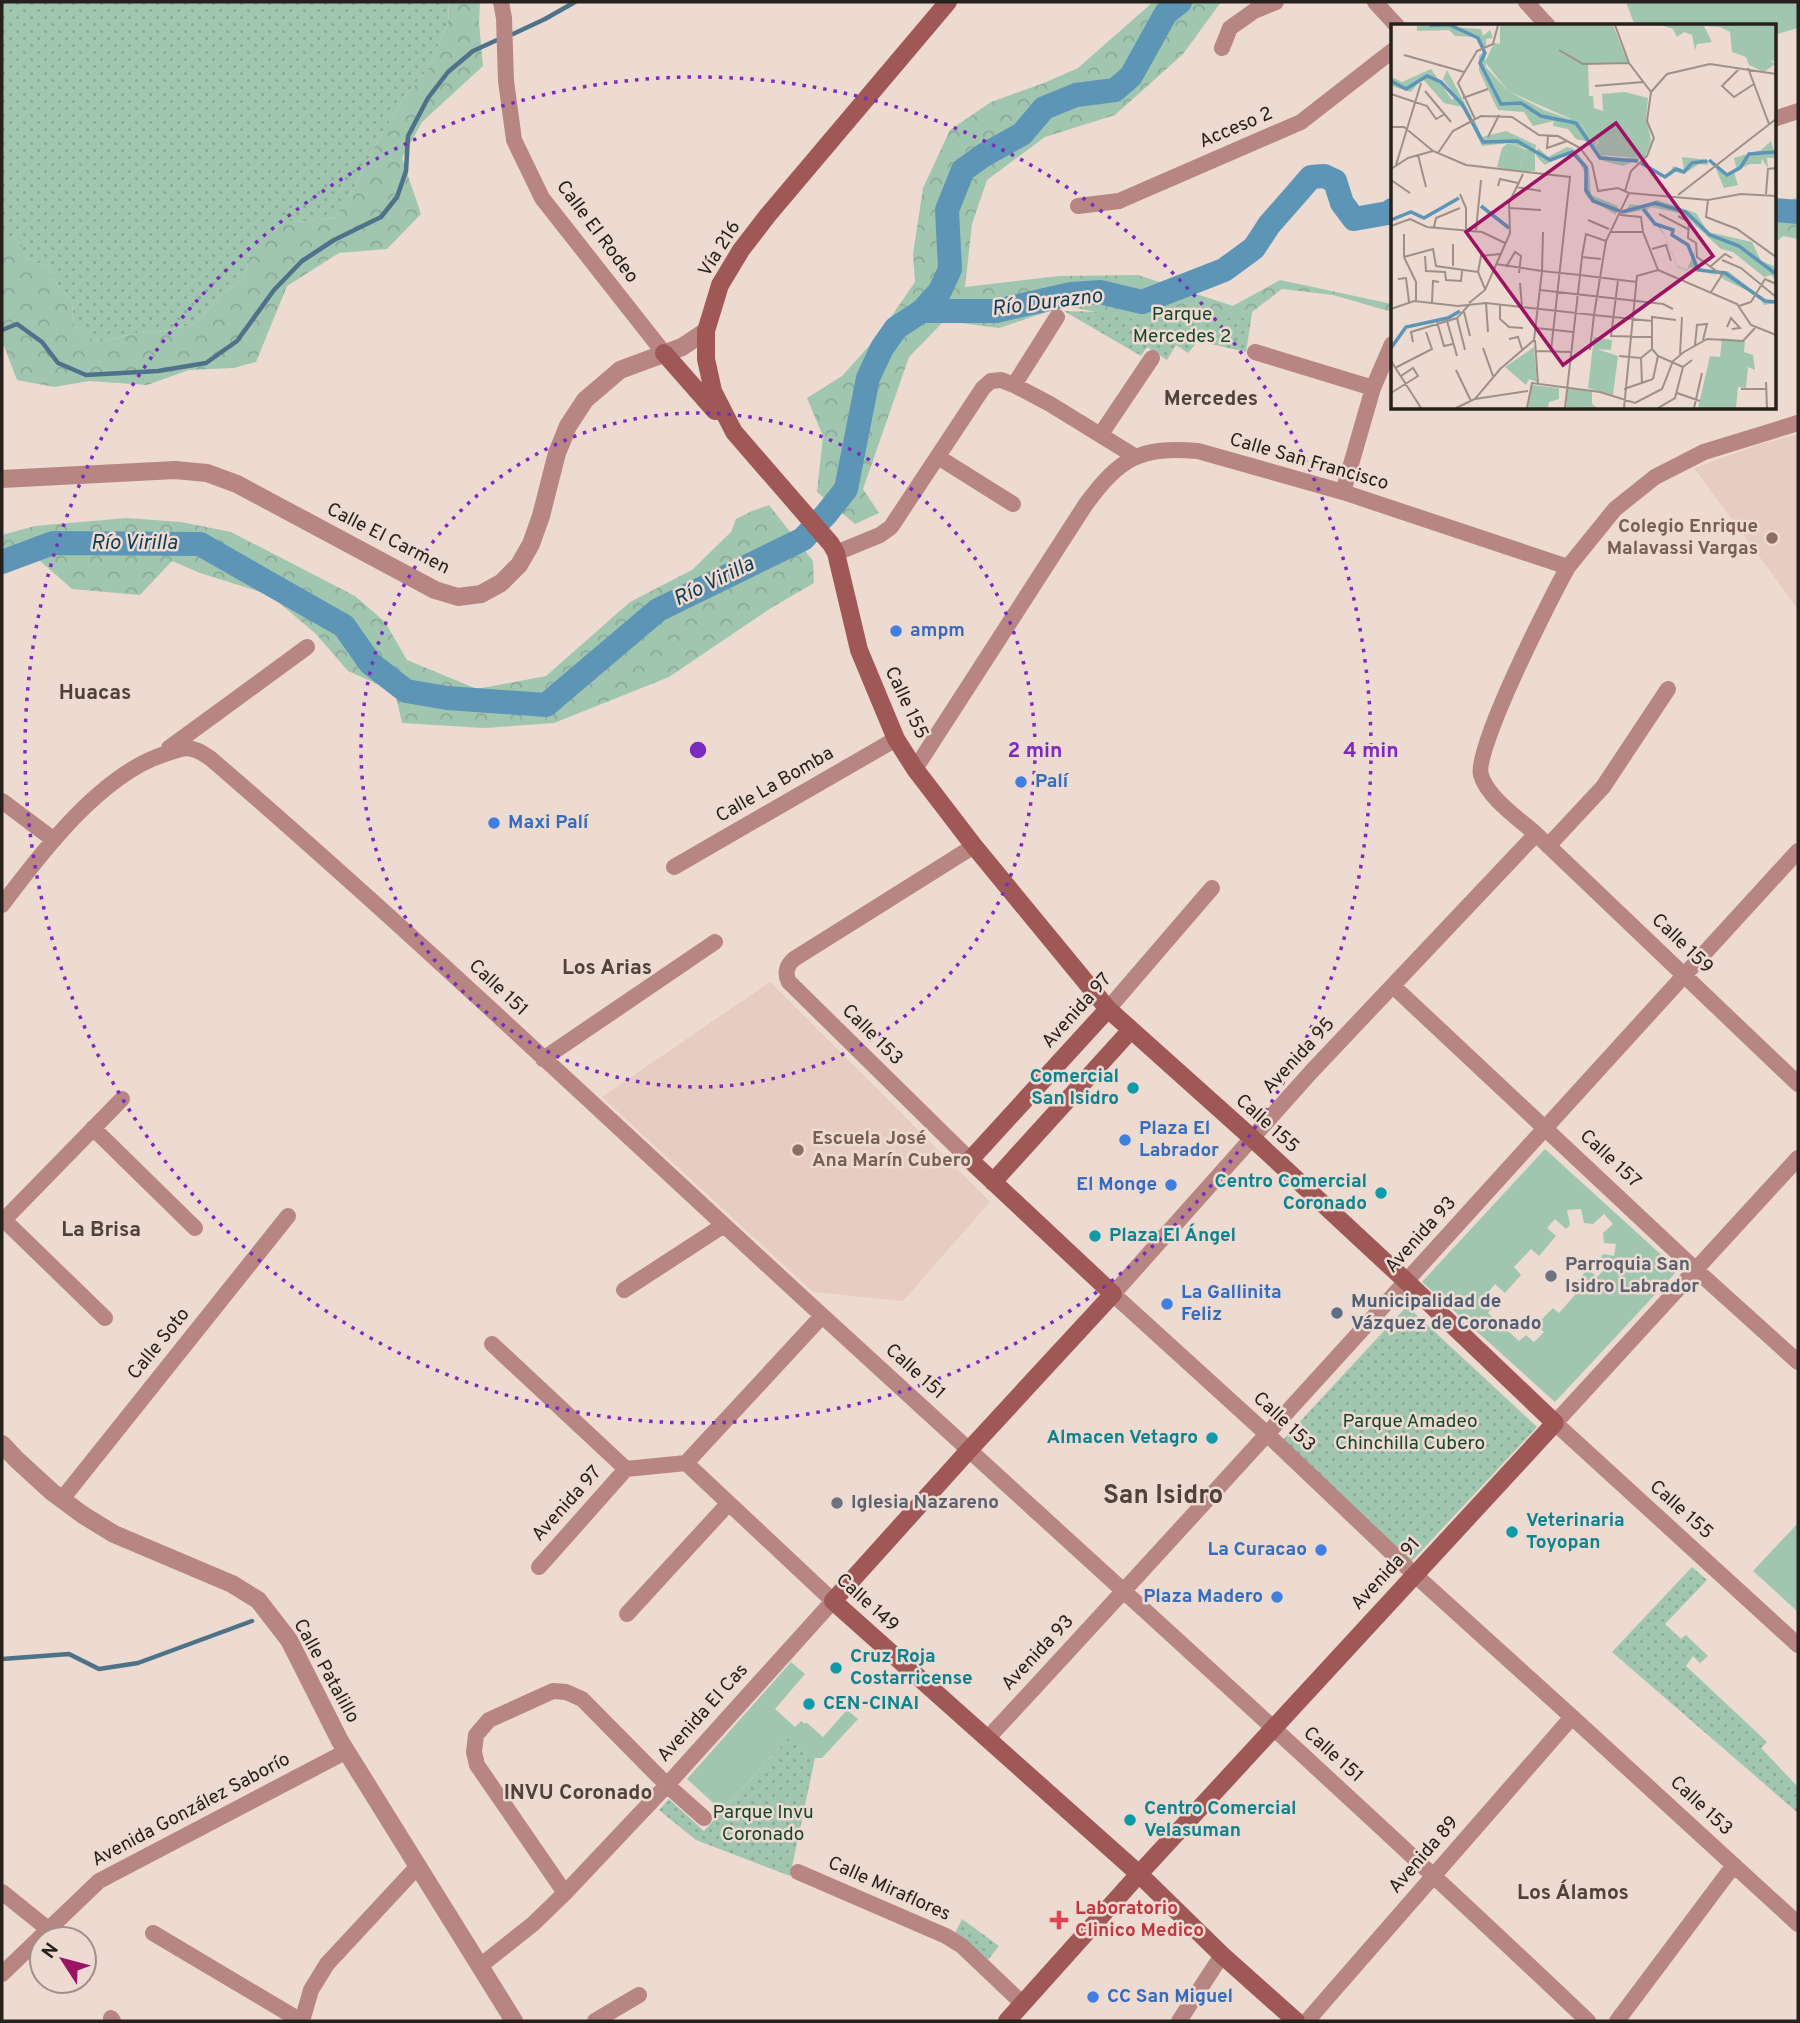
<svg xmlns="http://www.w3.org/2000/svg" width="1800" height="2023" font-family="Overpass,sans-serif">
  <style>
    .built { fill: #e6ccc1 }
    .grass { fill: url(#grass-dots) }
    .forest { fill: url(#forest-crowns) }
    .garden { fill: #a1c6b0; fill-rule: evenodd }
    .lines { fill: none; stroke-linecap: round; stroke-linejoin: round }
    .stream { stroke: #4d7289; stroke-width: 4.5 }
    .river { stroke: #5d95b7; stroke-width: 24 }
    .minor { stroke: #b78582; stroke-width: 16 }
    .tertiary { stroke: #b78582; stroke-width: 18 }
    .secondary { stroke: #9f5856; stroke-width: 18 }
    .ring { fill: none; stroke: #7b2cbf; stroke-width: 3.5; stroke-dasharray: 3.5 7 }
    .education-dot { fill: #8d6e63; stroke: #eddad1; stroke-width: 2.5 }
    .shop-dot { fill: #3f7fe0; stroke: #eddad1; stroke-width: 2.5 }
    .culture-dot { fill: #0f9aa8; stroke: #eddad1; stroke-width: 2.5 }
    .worship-dot { fill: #6b7280; stroke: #eddad1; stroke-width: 2.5 }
    .service-dot { fill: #5c6f8a; stroke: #eddad1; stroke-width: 2.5 }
    .health-dot { fill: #e0444e; stroke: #eddad1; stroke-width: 2.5 }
    .labels { text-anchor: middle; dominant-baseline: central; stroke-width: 5; stroke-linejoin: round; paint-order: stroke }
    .street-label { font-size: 19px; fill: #27211e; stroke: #eddad1 }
    .park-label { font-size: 19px; fill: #16452e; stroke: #eddad1 }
    .education-label { font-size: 19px; font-weight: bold; fill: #785e54; stroke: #eddad1; text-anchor: end }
    .shop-label { font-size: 19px; font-weight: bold; fill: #366cbe; stroke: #eddad1; text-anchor: start }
    .culture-label { font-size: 19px; font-weight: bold; fill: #0d838f; stroke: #eddad1; text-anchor: start }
    .worship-label { font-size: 19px; font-weight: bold; fill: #5b616d; stroke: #eddad1; text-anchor: start }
    .service-label { font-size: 19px; font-weight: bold; fill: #4e5e75; stroke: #eddad1; text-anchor: start }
    .health-label { font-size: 19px; font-weight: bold; fill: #be3a42; stroke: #eddad1; text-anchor: start }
    .water-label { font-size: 21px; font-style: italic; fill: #0d3c54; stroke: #eddad1 }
    .neighbourhood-label { font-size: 21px; font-weight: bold; fill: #50413a; stroke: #eddad1 }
    .district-label { font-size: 26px; font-weight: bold; fill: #50413a; stroke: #eddad1 }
    .inset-river { fill: none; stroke: #5d95b7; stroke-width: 3.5 }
    .inset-road { fill: none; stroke: #9e9089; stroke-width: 2 }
    .view { fill: #9c1363; fill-opacity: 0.15; stroke: #9c1363; stroke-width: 3.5 }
    .inset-edge { fill: none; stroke: #27211e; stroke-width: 3.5 }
    .centre { fill: #7b2cbf; stroke: #eddad1; stroke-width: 3.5 }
    .ring-label { font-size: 21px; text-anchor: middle; font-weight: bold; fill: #7b2cbf; stroke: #eddad1; stroke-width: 5; stroke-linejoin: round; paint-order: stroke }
  </style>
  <defs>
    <pattern id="grass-dots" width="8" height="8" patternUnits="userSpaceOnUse" patternTransform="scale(1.75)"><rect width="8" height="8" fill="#a1c6b0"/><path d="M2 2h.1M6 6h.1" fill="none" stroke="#8baa97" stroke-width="1.8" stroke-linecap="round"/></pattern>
    <pattern id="forest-crowns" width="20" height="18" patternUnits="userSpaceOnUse" patternTransform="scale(1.75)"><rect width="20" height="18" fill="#a1c6b0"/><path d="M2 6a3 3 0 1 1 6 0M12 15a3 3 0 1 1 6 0" fill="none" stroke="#8baa97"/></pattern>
  </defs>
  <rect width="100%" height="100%" fill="#eddad1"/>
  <path class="built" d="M1798 434V609L1694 468 1758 445Z
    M770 982 990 1202 903 1301 813 1292 602 1097Z"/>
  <path class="grass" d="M2 2H449L448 23 428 69 404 98 376 144 355 186 335 218 297 222 253 236 245 278 219 297 196 324 158 332 145 331 108 340 88 339 73 323 72 302 59 287 48 267 26 258 2 241Z
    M1255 294 1246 352 1198 341 1188 353 1176 345 1167 360 1147 347 1141 356 1064 311 1142 313 1233 306Z
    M1407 1306 1537 1427 1411 1562 1281 1442Z
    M1692 1567 1707 1580 1665 1624 1681 1639 1686 1635 1708 1656 1700 1663 1693 1656 1686 1666 1767 1742 1761 1748 1798 1787V1813L1612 1652Z
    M791 1735 815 1758 790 1876 696 1840 659 1810 669 1799 704 1831Z
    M962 1919 999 1946 987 1961 954 1935Z"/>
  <path class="forest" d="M449 2H480L479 23 483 66 422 122 402 158 421 214 387 249 339 253 287 286 256 362 233 368 189 370 147 385 89 381 54 387 17 380 4 346H2V241L19 238 26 258 48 267 59 287 72 302 73 323 88 339 108 340 145 331 158 332 196 324 219 297 245 278 253 236 275 217 297 222 335 218 355 186 376 144 404 98 428 69 448 23Z
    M1153 2H1221L1183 54 1115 115 1045 137 987 180 972 224 965 287 1059 276 1138 275 1233 306 1280 280 1392 304V312L1333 295 1282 289 1244 318 1143 321 1065 306 999 328 944 321 909 357 863 489 879 513 855 524 817 492 823 436 807 398 842 376 878 336 915 282 913 254 923 188 950 130 991 102 1044 83 1078 68Z
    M1798 197V239L1783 236 1774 244V200L1781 204Z
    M769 505 813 561 814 583 771 608 669 677 554 723 484 728 402 723 395 692 348 671 316 634 270 595 200 573 172 561 140 595 72 589 39 560 2 574V535L35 526 127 518 181 522 231 532 355 596 385 622 407 660 477 689 546 676 630 602 692 570 731 532 736 519 752 511Z"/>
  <path class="garden" d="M1626 2H1798V28L1774 35V26H1635Z
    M1545 1149 1678 1270 1555 1402 1422 1282ZM1581 1209 1584 1223 1593 1224 1604 1214 1613 1224 1603 1233 1604 1243 1616 1244 1614 1256 1603 1254 1600 1259 1607 1267 1597 1277 1588 1269 1569 1289 1575 1295 1559 1313 1553 1308 1536 1325 1544 1332 1534 1342 1526 1335 1519 1341 1488 1313 1495 1304 1486 1295 1495 1284 1505 1293 1521 1275 1514 1267 1531 1249 1539 1256 1556 1236 1547 1228 1555 1219 1566 1229 1570 1225 1567 1210Z
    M1798 1523V1612L1753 1571Z
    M791 1662 805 1674 775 1709 795 1727 801 1721 805 1724 806 1722 823 1737 847 1710 858 1719 822 1758H815L790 1736 722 1811 687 1779Z"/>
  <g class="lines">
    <path class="stream" d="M513 34 545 19 575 2
      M2 330 17 324 42 342 58 363 86 375 158 371 206 363 237 341 274 290 302 261 334 240 381 217 397 197 406 171 408 136 428 98 448 72 473 51 497 40
      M2 1659 69 1654 99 1669 138 1663 252 1621"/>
    <path class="river" d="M1774 210 1798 212
      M922 311H996L1071 294 1100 292 1142 302 1224 270 1254 248 1269 225 1311 177 1324 176 1335 181 1342 203 1354 219 1388 213 1392 210
      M2 562 53 543 200 544 344 626 370 663 406 691 447 698 546 705 658 610 803 539 827 513 846 489 868 378 882 348 896 328 922 311 940 291 950 269 947 210 963 170 984 155 1022 134 1044 108 1076 95 1115 90 1131 76 1166 13 1180 2"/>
    <path class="minor" d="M501 2 504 18 506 81 514 140 542 198 664 353
      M1375 2 1397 26
      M1526 2 1548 26
      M1222 48 1230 28 1254 11 1276 2
      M1774 119 1798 111
      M1078 206 1119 201 1301 122 1392 51
      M1255 352 1373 388
      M1014 385 1057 317
      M1101 434 1152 358
      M938 457 1013 504
      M1343 492 1373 388 1392 344
      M836 553 880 535 891 527 983 388 991 381 1001 380 1014 385 1050 404 1136 457
      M1568 567C1551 597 1473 751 1481 775 1487 797 1519 819 1536 834L1798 1084
      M169 748 307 647
      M915 769 1086 504C1120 458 1140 446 1198 451L1343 492 1568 567 1615 509 1655 477 1704 452 1798 423
      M2 801 54 840
      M1536 834 1311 1072 1113 1294 1268 1435 1414 1574 1572 1717 1798 1924
      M1548 846 1603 787 1668 689
      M674 867 896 739
      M2 905C41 853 101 774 165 754 171 752 179 749 185 748 195 748 202 753 210 758 421 940 622 1132 828 1321 1082 1554 1338 1784 1588 2021
      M1393 986 1696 1270 1798 1362
      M1108 1009 1212 888
      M543 1059 715 942
      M93 1128 195 1228
      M1798 1158 1555 1423 1798 1645
      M970 1160 789 982C784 973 787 965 794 959L974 846
      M4 1220 105 1318
      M2 1222 122 1099
      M624 1290 724 1225
      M686 1463 822 1316
      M62 1499 288 1216
      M539 1567 626 1469
      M627 1614 728 1504
      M987 1739C1260 1445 1527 1146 1798 851
      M798 1872 946 1936 962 1946 1023 2004
      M2 1892 48 1929
      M565 1893 477 1765 474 1752 476 1735 489 1720 553 1691 566 1692 582 1699 667 1785 704 1818
      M153 1933 301 2021
      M480 1966 533 1924 565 1893 667 1785 833 1601 686 1463 626 1469 492 1344
      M2 1974 99 1881 347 1751
      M111 2018 113 2021
      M302 2021 311 1990 327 1964 418 1866
      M595 2021 639 1995
      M1179 2021 1222 1955
      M1307 2021 1572 1717
      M1617 2021 1734 1865"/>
    <path class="tertiary" d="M2 479 175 470 207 473 237 484 435 590 458 597 481 594 501 583 519 565 531 544 541 516 557 453 568 426 585 400 620 370 682 347 706 331
      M2 1444 16 1459 52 1492 83 1515 114 1534 232 1584 258 1600 289 1640 340 1741 514 2021"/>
    <path class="secondary" d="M948 2 768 215 741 250 720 285 706 331V359L713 391 734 432 831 544 836 553 859 650 896 739 915 769 974 846 1108 1009 1252 1138 1407 1282 1555 1423 1139 1874 1007 2021
      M664 353 715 411
      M1108 1009 970 1160 1113 1294 969 1450 833 1601 1139 1874 1222 1955 1296 2021
      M993 1182 1130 1031"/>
  </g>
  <g class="ring">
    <circle cx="698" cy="750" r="337"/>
    <circle cx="698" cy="750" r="673"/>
  </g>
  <g class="education-dot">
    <circle cx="1772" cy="538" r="7"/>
    <circle cx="798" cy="1150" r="7"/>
  </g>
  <g class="shop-dot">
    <circle cx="896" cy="631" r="7"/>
    <circle cx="1021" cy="782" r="7"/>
    <circle cx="494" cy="823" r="7"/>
    <circle cx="1125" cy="1140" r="7"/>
    <circle cx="1171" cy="1185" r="7"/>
    <circle cx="1167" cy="1304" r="7"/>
    <circle cx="1321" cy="1550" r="7"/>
    <circle cx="1277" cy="1597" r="7"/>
    <circle cx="1093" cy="1997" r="7"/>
  </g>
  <g class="culture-dot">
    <circle cx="1133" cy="1088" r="7"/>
    <circle cx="1381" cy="1193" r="7"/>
    <circle cx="1095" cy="1236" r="7"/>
    <circle cx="1212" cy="1438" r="7"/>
    <circle cx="1512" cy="1532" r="7"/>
    <circle cx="836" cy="1668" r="7"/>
    <circle cx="809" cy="1704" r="7"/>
    <circle cx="1130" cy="1820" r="7"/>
  </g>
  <g class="worship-dot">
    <circle cx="1551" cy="1276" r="7"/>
    <circle cx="837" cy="1503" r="7"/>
  </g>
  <circle class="service-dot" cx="1337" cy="1313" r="7"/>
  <path class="health-dot" d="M1055.5 1909.5h7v7h7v7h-7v7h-7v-7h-7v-7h7z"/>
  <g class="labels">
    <g class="street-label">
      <text transform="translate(1236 128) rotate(-23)">Acceso 2</text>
      <text transform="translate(597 232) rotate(53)">Calle El Rodeo</text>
      <text transform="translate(720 249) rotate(-58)">Vía 216</text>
      <text transform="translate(1309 462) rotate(16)">Calle San Francisco</text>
      <text transform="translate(388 539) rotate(27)">Calle El Carmen</text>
      <text transform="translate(906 703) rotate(65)">Calle 155</text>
      <text transform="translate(775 785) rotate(-30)">Calle La Bomba</text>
      <text transform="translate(1682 944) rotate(44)">Calle 159</text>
      <text transform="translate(498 988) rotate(43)">Calle 151</text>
      <text transform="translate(1077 1011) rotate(-48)">Avenida 97</text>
      <text transform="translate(872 1035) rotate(45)">Calle 153</text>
      <text transform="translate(1299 1056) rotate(-47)">Avenida 95</text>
      <text transform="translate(1267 1124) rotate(42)">Calle 155</text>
      <text transform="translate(1610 1159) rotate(43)">Calle 157</text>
      <text transform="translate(1421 1235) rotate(-48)">Avenida 93</text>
      <text transform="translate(159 1344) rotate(-51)">Calle Soto</text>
      <text transform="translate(915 1372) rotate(42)">Calle 151</text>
      <text transform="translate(1284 1422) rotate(43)">Calle 153</text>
      <text transform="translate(567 1504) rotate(-48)">Avenida 97</text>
      <text transform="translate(1681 1510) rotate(42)">Calle 155</text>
      <text transform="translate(1386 1574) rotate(-47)">Avenida 91</text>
      <text transform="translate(867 1603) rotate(42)">Calle 149</text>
      <text transform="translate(1038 1653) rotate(-47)">Avenida 93</text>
      <text transform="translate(326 1671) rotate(61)">Calle Patalillo</text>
      <text transform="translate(703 1713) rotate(-48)">Avenida El Cas</text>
      <text transform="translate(1333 1755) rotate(42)">Calle 151</text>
      <text transform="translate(1701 1806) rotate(43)">Calle 153</text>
      <text transform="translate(191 1810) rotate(-28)">Avenida González Saborío</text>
      <text transform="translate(1424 1855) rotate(-49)">Avenida 89</text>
      <text transform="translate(889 1889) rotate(24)">Calle Miraflores</text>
    </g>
    <g class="park-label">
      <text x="1182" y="315">Parque<tspan x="1182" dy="22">Mercedes 2</tspan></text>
      <text x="1410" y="1422">Parque Amadeo<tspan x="1410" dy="22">Chinchilla Cubero</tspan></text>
      <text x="763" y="1813">Parque Invu<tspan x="763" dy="22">Coronado</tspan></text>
    </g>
    <g class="education-label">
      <text x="1758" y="527">Colegio Enrique<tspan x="1758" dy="22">Malavassi Vargas</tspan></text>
      <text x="812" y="1139" text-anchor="start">Escuela José<tspan x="812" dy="22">Ana Marín Cubero</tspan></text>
    </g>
    <g class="shop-label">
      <text x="910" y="631">ampm</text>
      <text x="1035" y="782">Palí</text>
      <text x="508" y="823">Maxi Palí</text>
      <text x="1139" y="1129">Plaza El<tspan x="1139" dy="22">Labrador</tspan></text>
      <text x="1157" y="1185" text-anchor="end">El Monge</text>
      <text x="1181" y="1293">La Gallinita<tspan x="1181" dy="22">Feliz</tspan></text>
      <text x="1307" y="1550" text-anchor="end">La Curacao</text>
      <text x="1263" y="1597" text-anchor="end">Plaza Madero</text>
      <text x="1107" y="1997">CC San Miguel</text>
    </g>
    <g class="culture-label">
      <text x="1119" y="1077" text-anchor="end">Comercial<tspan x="1119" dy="22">San Isidro</tspan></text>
      <text x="1367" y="1182" text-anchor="end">Centro Comercial<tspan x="1367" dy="22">Coronado</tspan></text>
      <text x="1109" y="1236">Plaza El Ángel</text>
      <text x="1198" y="1438" text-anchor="end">Almacen Vetagro</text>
      <text x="1526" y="1521">Veterinaria<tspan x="1526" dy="22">Toyopan</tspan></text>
      <text x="850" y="1657">Cruz Roja<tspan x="850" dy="22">Costarricense</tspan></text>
      <text x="823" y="1704">CEN-CINAI</text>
      <text x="1144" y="1809">Centro Comercial<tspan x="1144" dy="22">Velasuman</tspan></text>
    </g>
    <g class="worship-label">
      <text x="1565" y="1265">Parroquia San<tspan x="1565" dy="22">Isidro Labrador</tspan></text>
      <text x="851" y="1503">Iglesia Nazareno</text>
    </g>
    <g class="service-label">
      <text x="1351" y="1302">Municipalidad de<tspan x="1351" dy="22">Vázquez de Coronado</tspan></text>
    </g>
    <g class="health-label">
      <text x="1075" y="1909">Laboratorio<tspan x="1075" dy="22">Clinico Medico</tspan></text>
    </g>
    <g class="water-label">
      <text transform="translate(1047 303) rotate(-7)">Río Durazno</text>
      <text x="134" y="543">Río Virilla</text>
      <text transform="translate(714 582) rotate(-26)">Río Virilla</text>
    </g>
    <g class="neighbourhood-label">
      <text x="1211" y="399">Mercedes</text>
      <text x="95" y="693">Huacas</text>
      <text x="607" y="968">Los Arias</text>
      <text x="101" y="1230">La Brisa</text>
      <text x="578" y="1793">INVU Coronado</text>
      <text x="1573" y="1893">Los Álamos</text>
    </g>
    <g class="district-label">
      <text x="1163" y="1496">San Isidro</text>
    </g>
  </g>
  <g transform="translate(1391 24)">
    <rect width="385" height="385" fill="#eddad1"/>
    <path d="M109 1H222L237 39 197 40 198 72H202L203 84 212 87 211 70 234 68 257 74 255 94 260 115 254 128 243 134 211 131 204 124 208 117 196 110 191 100 117 67 94 38 103 19 109 20ZM134 125 144 127V147L128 148ZM331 314 354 317 353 328 362 331 364 346 357 343 355 364 347 363 345 384H307L319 332 329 333ZM177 364 201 367V380L206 384 175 383Z" fill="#a1c6b0"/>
    <path d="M26 1 90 5 92 12 99 6 102 14 95 15V23H90L84 13 64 12 58 6 26 7ZM270 1H385V38L379 36 384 40 373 48 358 41 355 33 341 28 339 8 329 3 313 2 321 18 306 20 304 26 301 11 293 8 286 13 282 5ZM94 26 95 43 117 67 153 86 178 95 187 93 196 110 208 113 204 124 211 131 227 136 247 133 262 114 254 133 232 142 212 137 199 118 185 115 177 105 162 102 163 97 142 102 133 88 107 86 88 47V32ZM40 45 61 76 65 72 52 55 56 46 82 95 71 83 53 79 31 54 20 68 0 62V53L11 58ZM84 97 91 113 115 107 145 121 144 127 118 119 91 122 80 99ZM380 117 385 134H376L377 144 371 135 370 140H359L343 148 347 161 333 164 325 145 328 142 335 152 345 143 343 134 370 126ZM176 123 183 125 198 145 200 171 227 182 225 191 197 174 193 168 195 151 185 132 176 128 154 141 145 132 147 124 157 133ZM291 133 317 136V141L308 140 293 150 280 147 282 142 293 146ZM266 176 305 189 317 208 361 218 370 237 383 242 385 256 380 251 373 253 342 228 330 225 292 190 260 183 256 186 273 209 286 242 296 246 303 228 306 242 327 252 299 243 296 247 286 243 273 210 252 186 232 190 239 180 253 182ZM337 247 376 278 385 275V279L373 281 368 272 332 255 329 248Z" fill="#a1c6b0"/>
    <path d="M140 361 168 364V375L158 378 157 384H137Z" fill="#a1c6b0"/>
    <path d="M117 119 134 125 128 148 106 143 111 124ZM203 313 221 316 220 326 206 325 227 332 222 371 197 364ZM143 323 146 358 138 355 135 361 114 343Z" fill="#a1c6b0"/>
    <path class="inset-river" d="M38 1H59L87 14 94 29 89 39 110 80 130 79 150 92 185 99 209 134 247 137M0 57 15 65 36 52 50 58 71 80 92 118 126 117 159 136 181 128 195 143V166L202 177 231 188 264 179 295 188 319 211 348 222 385 250M318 136 336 151 349 144 358 130 385 128M250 139 274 153 285 145 293 148 301 139 316 137M90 182 118 204M252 185 264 200 282 206 281 211 297 221 307 246 334 249 374 277 385 278M0 196 20 188 33 194 68 174M0 324 15 303 57 294 69 287"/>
    <path class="inset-road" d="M224 1 238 39 260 68 256 97 263 114 256 132 240 147 234 167M168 26 192 40 238 39M13 31 73 48M349 44 331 62 343 73 363 60M357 44 378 100M204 62 252 58M34 67 60 98M260 68 276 50 319 40 385 50M0 70 36 82 45 95 54 90M72 74 97 65M84 95 67 59 86 27 102 20 107 1M0 103H13L42 127 75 141 179 153 160 327M157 112 156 124 176 117M97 113 108 91M47 129 62 107 90 92 121 93 148 111 167 112 189 124 201 140 207 167 227 164 238 169M27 131 35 163M5 141 30 59M0 145 17 134 42 127M0 156 19 169M107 162 109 155 127 159M125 163 150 167M69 170 75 184V205M375 170 377 145 385 144M287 171 385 95M317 176 315 193 346 205 385 233M117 184 150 186M268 190 297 205M229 191 250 193 252 208M287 192 298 198 297 214 305 219 306 233 331 251 320 268M197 196 218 205M0 202 19 195 36 203 91 208 114 219M43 203 45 194 69 184M85 206 90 156M219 208H252L267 246 346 280 360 301 385 311M13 210V233L25 258V277M62 220V242M261 225 275 221 280 237M34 232 35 247 54 248 55 256 70 257 71 247M191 232 195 210 215 217M13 233 42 225 45 242 87 248M331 236 350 244 385 273M105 240 151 247 152 208M320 242 334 230 341 234M115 243 124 228 130 232 128 249M7 255 15 254 18 278M227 256 220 312 260 313M129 259 131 283M94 265 87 248 90 232 109 230M149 266 272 280 282 285M41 278 42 257 48 258M78 279 94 266 119 209 118 179 132 150M95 279 97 308M109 281V295L118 303 132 304M348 282 360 278 374 255 385 260M0 285 23 277 67 282 95 279 203 291 215 217 238 169 317 176 350 170 385 172M73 288 79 312M66 294 74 326M56 297 66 332M46 298 53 322 62 320M336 303 340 294 349 304 341 305M145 304 182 308M118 315 127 313 131 325M144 316 147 360M22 318 20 308 66 294 78 281M304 321 306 301 316 300 312 316M92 324 102 352M261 325V293L285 296M261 325 267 332 292 343M199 326 203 291 261 297M145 327 180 328M289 330 291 293M228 332 250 334 261 325M250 334 251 359M0 337 30 384M4 344 41 325 35 308M65 346 80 377M108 346 143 316 151 247 189 251 191 233 210 235M262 355 267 332M375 358 376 384M233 365 262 355M350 365H375M0 369 27 352 22 344 10 352M286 369 309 377M84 375 137 367M65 384 84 375 110 344M136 384 141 359 209 368 244 379 271 365 282 337 293 328 316 315 352 317 364 304M174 384 189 251 246 258M233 384 246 252 267 246M267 384 284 374 292 343 301 336M303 384 311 349"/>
    <path class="view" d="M225 99 322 232 172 341 75 208Z"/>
    <rect width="385" height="385" class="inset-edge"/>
  </g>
  <circle cx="698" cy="750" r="10" class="centre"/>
  <g class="ring-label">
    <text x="1035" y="757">2 min</text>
    <text x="1371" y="757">4 min</text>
  </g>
  <rect width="1800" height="2023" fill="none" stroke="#27211e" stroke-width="7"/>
  <g transform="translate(63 1960) rotate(306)"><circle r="33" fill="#eddad1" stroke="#9e9089" stroke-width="2"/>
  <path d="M0-5L12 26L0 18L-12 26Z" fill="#9c1363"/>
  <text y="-10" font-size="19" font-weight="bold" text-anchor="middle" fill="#27211e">N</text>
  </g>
</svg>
